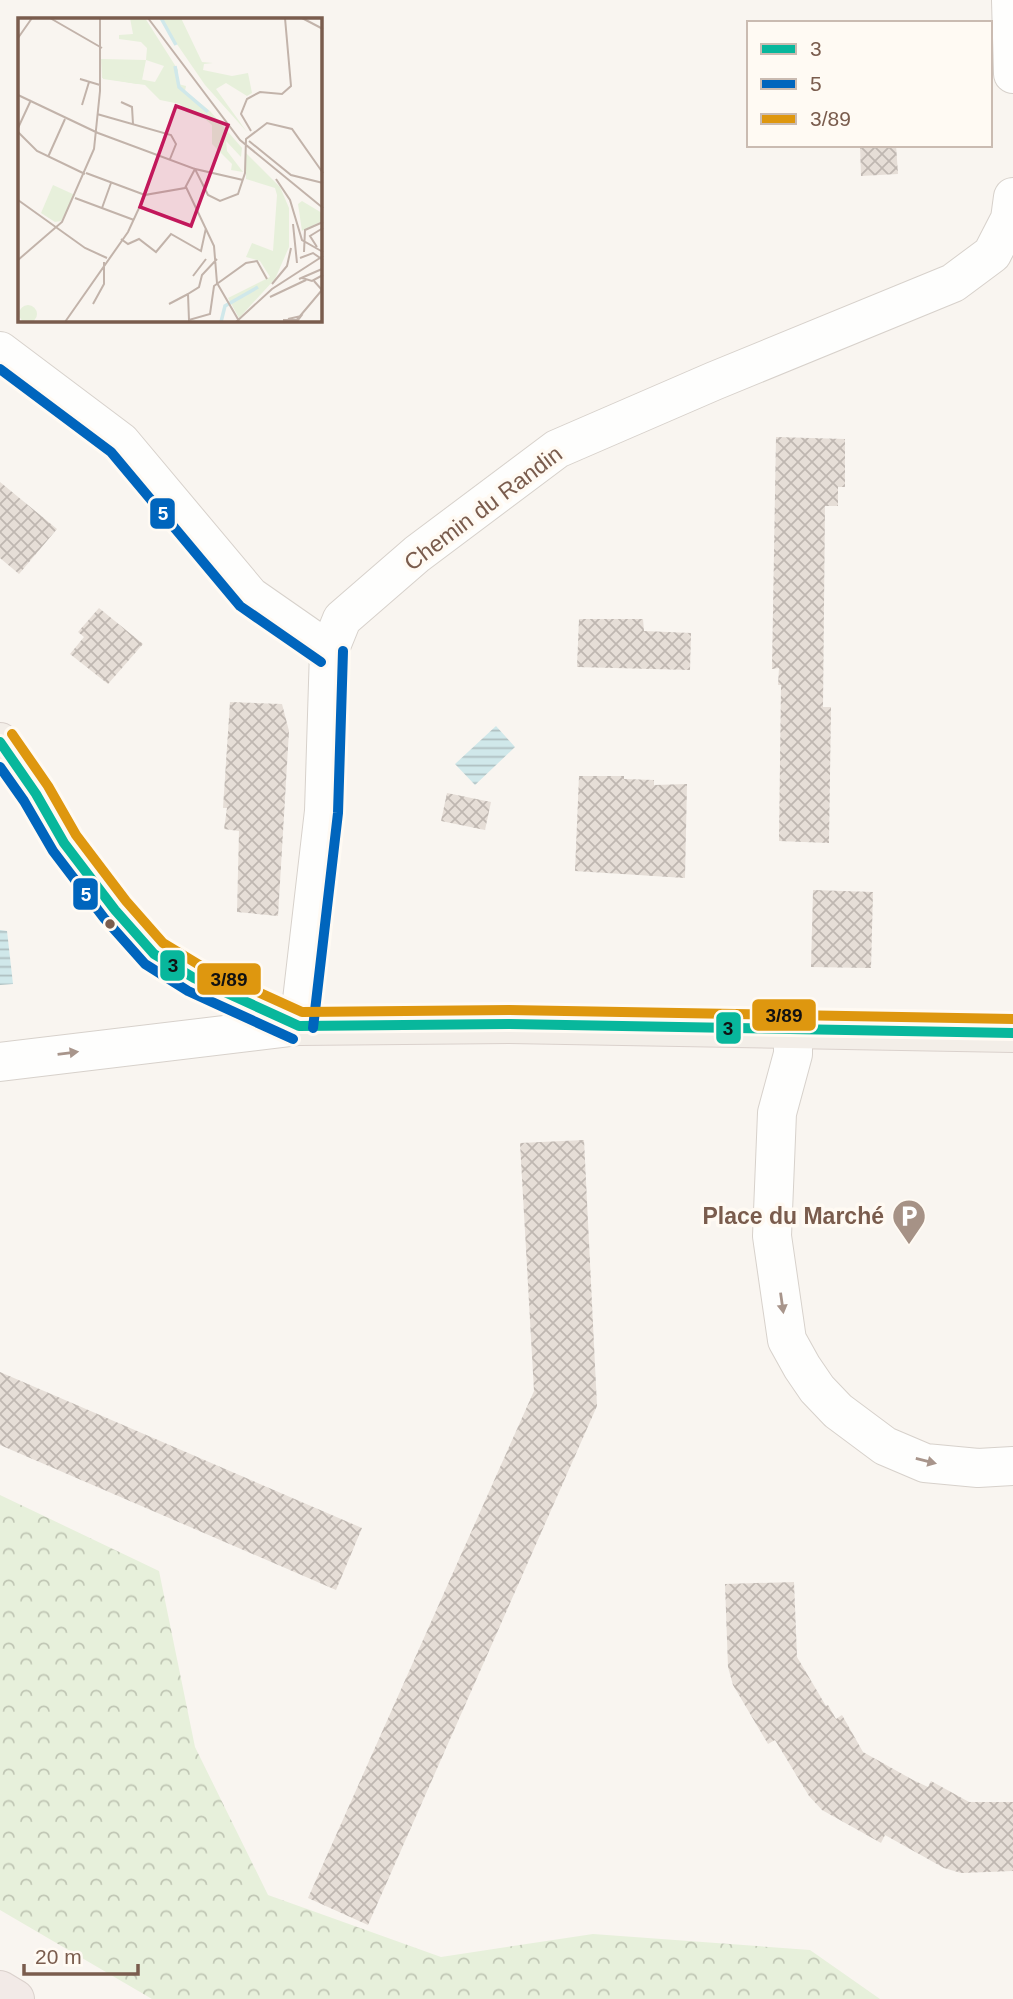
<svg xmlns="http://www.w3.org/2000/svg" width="1013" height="1999" font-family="Helvetica,sans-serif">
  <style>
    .forest { fill: url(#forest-crowns) }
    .water { fill: url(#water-rules) }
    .building { fill: url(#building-cross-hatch) }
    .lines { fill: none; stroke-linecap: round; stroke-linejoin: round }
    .minor-casing { stroke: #d7d1cb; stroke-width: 40 }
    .major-casing { stroke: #dad1cc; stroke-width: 40 }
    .highway-casing { stroke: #dad1cc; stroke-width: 40 }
    .minor { stroke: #fefefd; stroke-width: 38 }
    .major { stroke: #f3eee8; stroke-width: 38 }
    .highway { stroke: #f2eae7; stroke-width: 38 }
    .bus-1-casing { stroke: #fffaf3; stroke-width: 16 }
    .bus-2-casing { stroke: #fffaf3; stroke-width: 16 }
    .bus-3-casing { stroke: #fffaf3; stroke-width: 16 }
    .bus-1 { stroke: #08b79c; stroke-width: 10 }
    .bus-2 { stroke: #0065bd; stroke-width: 10 }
    .bus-3 { stroke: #de970f; stroke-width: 10 }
    .oneway { fill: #a8958b }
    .bus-dot { fill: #7a5c4d; stroke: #fffaf3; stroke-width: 2.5 }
    .labels { text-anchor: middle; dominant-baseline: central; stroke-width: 7; stroke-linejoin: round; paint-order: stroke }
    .street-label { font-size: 23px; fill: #7a5c4d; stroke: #fffaf3 }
    .poi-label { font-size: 23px; font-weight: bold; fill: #7a5c4d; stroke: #fffaf3; text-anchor: end }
    .inset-river { fill: none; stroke: #d0e8ea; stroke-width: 3.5 }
    .inset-road { fill: none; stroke: #c2b3aa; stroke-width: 2 }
    .view { fill: #c2185b; fill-opacity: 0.15; stroke: #c2185b; stroke-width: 3.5 }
    .inset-edge { fill: none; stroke: #7a5c4d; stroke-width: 3.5 }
    .line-badge { stroke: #fffaf3; stroke-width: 2.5 }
    .badge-label { font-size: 19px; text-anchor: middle; font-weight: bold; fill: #fff }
    .pale-badge-label { font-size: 19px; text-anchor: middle; font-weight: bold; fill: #111 }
  </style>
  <defs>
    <pattern id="forest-crowns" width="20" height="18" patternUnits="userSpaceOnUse" patternTransform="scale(1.75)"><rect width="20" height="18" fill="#e7f0db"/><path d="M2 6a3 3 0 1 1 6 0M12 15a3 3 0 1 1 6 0" fill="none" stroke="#c0c6b4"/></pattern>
    <pattern id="water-rules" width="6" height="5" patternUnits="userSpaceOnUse" patternTransform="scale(1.75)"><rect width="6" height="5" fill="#d0e8ea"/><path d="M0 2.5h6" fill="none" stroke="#aebfc0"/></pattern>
    <pattern id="building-cross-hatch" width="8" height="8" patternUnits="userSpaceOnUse" patternTransform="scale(1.75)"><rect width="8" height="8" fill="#e6ded7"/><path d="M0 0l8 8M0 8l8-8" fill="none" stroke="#bfb7b1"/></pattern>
  </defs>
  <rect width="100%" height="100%" fill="#f9f5f0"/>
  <path class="forest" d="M0 1495 159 1571 195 1747 268 1895 441 1957 593 1934 810 1950 880 1999H152L0 1910Z"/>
  <path class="water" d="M496 726 515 747 475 785 455 764Z
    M0 930 7 931 13 984 0 985Z"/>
  <path class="building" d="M860 145H896L898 174 861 176Z
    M776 437 845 439V487H838V506H825L823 707H831L829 843 779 841 781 685H778L779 668 772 669Z
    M0 482 57 529 19 574 0 558Z
    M99 608 143 644 108 684 70 654 84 637 78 632Z
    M579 619H643L644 631 691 633 690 670 577 667Z
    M230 702 282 704 289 731 278 916 237 912 239 831 224 829 227 808H223Z
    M579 776H624V779L654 780V785L687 784 685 878 575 871Z
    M447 793 491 802 485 830 441 821Z
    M813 890 873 892 871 968 811 967Z
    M584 1140 597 1406 368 1925 308 1898 534 1391 520 1143Z
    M0 1372 362 1528 336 1590 0 1445Z
    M794 1582 797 1657 826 1706 828 1705 836 1719 842 1715 863 1752 913 1780 928 1787 931 1781 969 1802H1013V1871L961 1873 944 1868 885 1835 881 1843 822 1810 809 1796 775 1740 768 1744 733 1685 728 1667 725 1584Z"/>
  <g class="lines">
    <g class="minor-casing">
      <path id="minor" d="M1011 0 1013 74
        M0 351 121 442 250 596 329 651
        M793 1028V1054L777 1113 772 1236 787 1340 802 1367 817 1389 838 1411 885 1446 925 1463 978 1468 1013 1466
        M0 1062 299 1026 324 811 329 651 342 619 417 554 557 449 714 381 953 283 992 254 1010 219 1013 197"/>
    </g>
    <g class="major-casing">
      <path id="major" d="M0 742 36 794 64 843 115 910 154 954 194 978 299 1026 509 1024 1013 1033"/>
    </g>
    <g class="highway-casing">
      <path id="highway" d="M0 1990 15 1999"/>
    </g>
    <use href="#minor" class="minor"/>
    <use href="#major" class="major"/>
    <use href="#highway" class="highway"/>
    <g class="bus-1-casing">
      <path id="bus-1" d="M0 742 36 794 64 843 115 910 154 954 194 978 299 1026 509 1024 1013 1033"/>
    </g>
    <g class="bus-2-casing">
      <path id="bus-2" d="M0 369 111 452 240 606 321 662
        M0 767 24 801 53 851 104 918 145 964 188 991 293 1039
        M313 1028 338 813 343 651"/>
    </g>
    <g class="bus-3-casing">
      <path id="bus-3" d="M12 734 48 786 76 835 126 901 163 943 201 966 302 1012 509 1010 1013 1019"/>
    </g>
    <use href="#bus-1" class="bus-1"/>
    <use href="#bus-2" class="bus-2"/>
    <use href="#bus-3" class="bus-3"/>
  </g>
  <defs><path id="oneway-solid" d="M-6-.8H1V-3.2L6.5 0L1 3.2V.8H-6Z" transform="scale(1.75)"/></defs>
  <g class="oneway">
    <use href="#oneway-solid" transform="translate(68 1053) rotate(-7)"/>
    <use href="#oneway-solid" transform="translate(782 1303) rotate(82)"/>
    <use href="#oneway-solid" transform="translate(926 1461) rotate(14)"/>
  </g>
  <defs>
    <g id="parking-pin" transform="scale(1.75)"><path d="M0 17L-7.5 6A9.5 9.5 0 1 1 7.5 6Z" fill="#a69286" stroke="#fffaf3"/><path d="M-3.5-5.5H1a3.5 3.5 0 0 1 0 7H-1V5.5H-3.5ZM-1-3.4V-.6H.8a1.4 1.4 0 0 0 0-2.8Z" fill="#fff"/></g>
  </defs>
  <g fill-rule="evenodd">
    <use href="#parking-pin" x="909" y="1216"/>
  </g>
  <circle class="bus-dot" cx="110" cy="924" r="6"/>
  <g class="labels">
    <g class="street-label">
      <text transform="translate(483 508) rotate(-37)">Chemin du Randin</text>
    </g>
    <g class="poi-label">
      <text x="884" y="1216">Place du Marché</text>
    </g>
  </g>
  <g transform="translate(18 18)">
    <rect width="304" height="304" fill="#f9f5f0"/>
    <path d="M83 41 128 42 124 62 119 66 84 60ZM35 167 57 177 43 203 37 204 23 195Z" fill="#e7f0db"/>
    <path d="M112 0H127L160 52V66L168 68 167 73 192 93 224 130 223 139 208 123 209 133 225 154 213 152 214 146 194 126V107L187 101 168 94 162 86 142 82 127 67 85 61V50H90V55L137 64 146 48 128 42 129 30 123 24 101 21V17L115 16ZM141 0H163L184 44 195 45 186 46 185 52 214 58 230 55 234 75 229 78 208 65 198 71 229 114 187 67ZM228 135 262 169 271 190V229L257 261 221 300 210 280 252 259 242 243 228 239 234 225 255 233 259 177 257 170 228 161ZM284 183 304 195V203L284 213 280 186Z" fill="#e7f0db"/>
    <path d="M1 296a9 9 0 1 1 18 0a9 9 0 1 1-18 0Z" fill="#e7f0db"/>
    <path class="inset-river" d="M143 0 158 27M157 48 161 69 190 94M203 304 207 288 240 269"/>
    <path class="inset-road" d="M32 0 84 30M130 0 222 122 305 190M284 0 305 11M0 20 14 0M69 63 62 61 82 67M0 77 80 115M103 84 114 89 115 106M64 87 71 64M79 96 153 117 158 126 152 141M0 110 13 82M233 113 223 96 229 81 242 74 264 76 273 68 267 0M0 114 19 133 67 156M80 115 177 151 190 177 202 183 220 176 227 155 228 121 249 105 274 111 305 155M231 123 273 157 305 165M30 139 47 101M68 155 127 177M258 161 272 182 284 222 305 234M168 169 196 228 199 265 221 303M57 180 116 202M0 182 67 230 89 240M84 190 93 165M275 206 279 245M103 221 110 226 121 221 138 234 153 216 183 233 188 210M299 229 292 218 305 210M286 234 287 212 305 204M282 240 295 235 305 242M199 241 184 257 181 269 170 276 171 302 192 296 196 268 228 245 239 243 249 261M0 242 44 204 76 131 82 73V0M175 258 188 241M284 260 294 263 305 257M281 261 304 251M254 266 269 248 273 230M252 279 288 262M75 286 86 266V244M151 286 170 276M265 302H280L283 298 270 301M47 304 110 214 127 177 167 170 177 151 225 162M218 304 254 271 305 238M277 304 304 272 296 263"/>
    <path class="view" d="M158 88 210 107 173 208 122 189Z"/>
    <rect width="304" height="304" class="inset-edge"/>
  </g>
  <g class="line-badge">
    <rect x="149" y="497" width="27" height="33" rx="7" fill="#0065bd"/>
    <rect x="72" y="877" width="27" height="34" rx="7" fill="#0065bd"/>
    <rect x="159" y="949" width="27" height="33" rx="7" fill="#08b79c"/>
    <rect x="196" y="962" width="66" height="34" rx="7" fill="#de970f"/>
    <rect x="751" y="998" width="66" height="34" rx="7" fill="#de970f"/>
    <rect x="715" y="1011" width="27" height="34" rx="7" fill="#08b79c"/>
  </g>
  <g class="badge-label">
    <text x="163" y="520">5</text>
    <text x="86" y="901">5</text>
  </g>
  <g class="pale-badge-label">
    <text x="173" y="972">3</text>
    <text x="229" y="986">3/89</text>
    <text x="784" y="1022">3/89</text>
    <text x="728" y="1035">3</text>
  </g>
  <rect x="747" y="21" width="245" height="126" fill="#fffaf3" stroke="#cabbb1" stroke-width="2"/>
  <rect x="761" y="44" width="35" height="10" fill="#08b79c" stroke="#cabbb1" stroke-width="2"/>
  <text x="810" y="56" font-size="21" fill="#7a5c4d">3</text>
  <rect x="761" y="79" width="35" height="10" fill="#0065bd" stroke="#cabbb1" stroke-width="2"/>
  <text x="810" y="91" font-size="21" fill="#7a5c4d">5</text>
  <rect x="761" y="114" width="35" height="10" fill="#de970f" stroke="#cabbb1" stroke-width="2"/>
  <text x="810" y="126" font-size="21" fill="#7a5c4d">3/89</text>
  <path d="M24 1964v10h114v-10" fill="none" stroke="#7a5c4d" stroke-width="3.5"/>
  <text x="35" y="1964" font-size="21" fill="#7a5c4d" stroke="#fffaf3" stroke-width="5" paint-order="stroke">20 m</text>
</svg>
